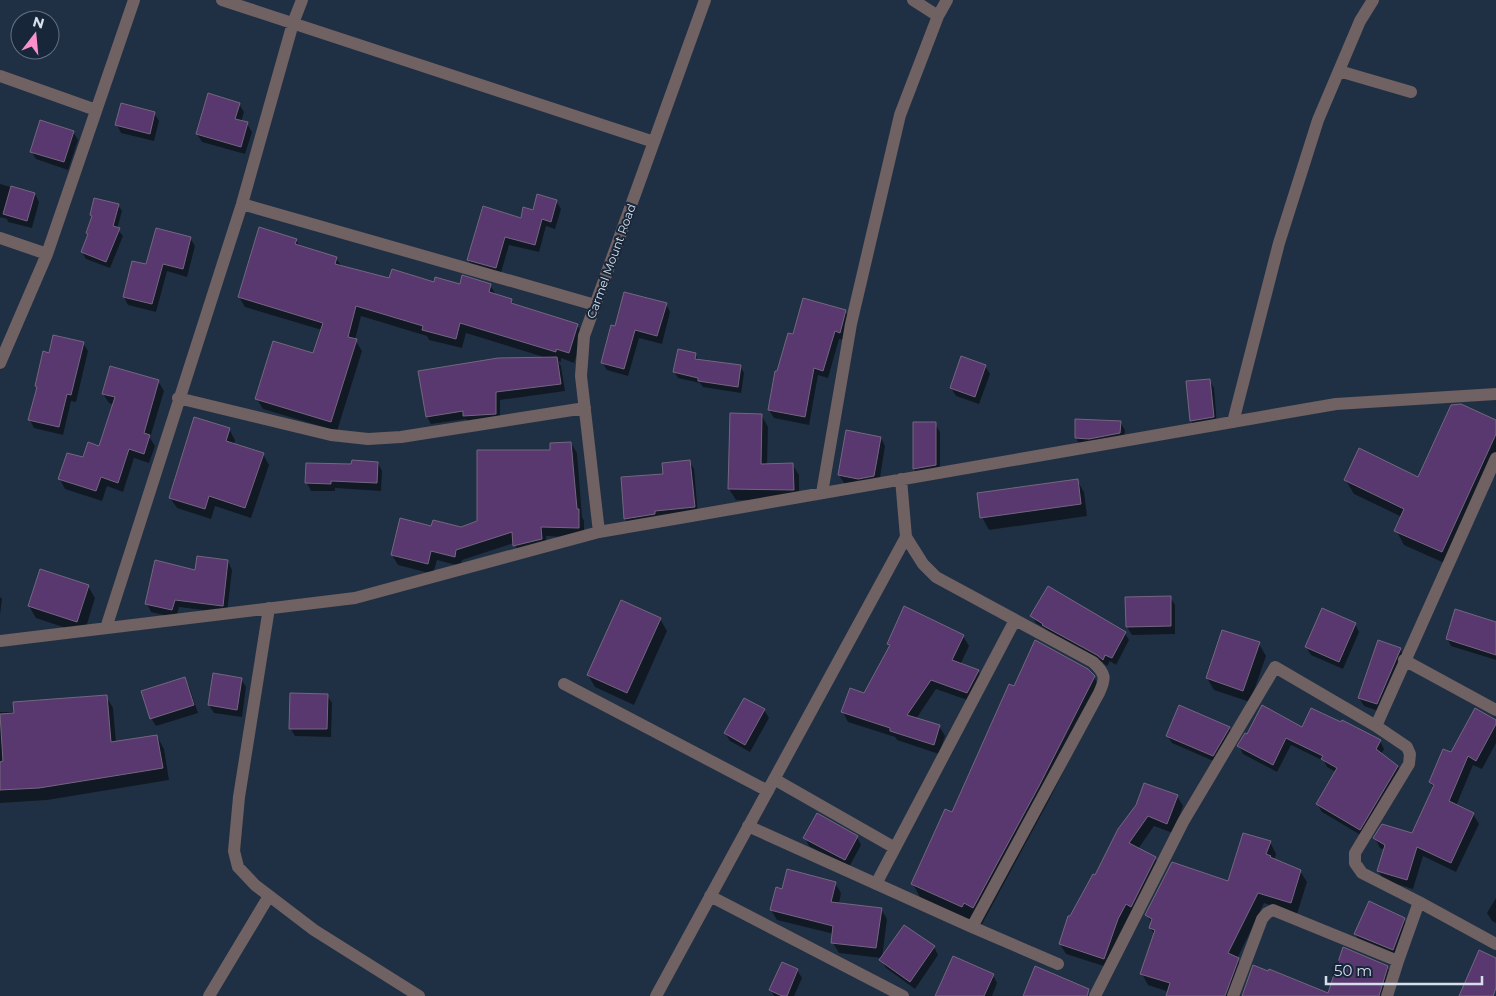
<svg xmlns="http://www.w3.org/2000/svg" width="1496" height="996" font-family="Montserrat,sans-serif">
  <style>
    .shadow { fill: #0007 }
    .building { fill: #58386e; stroke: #74667f }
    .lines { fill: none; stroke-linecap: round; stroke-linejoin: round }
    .minor { stroke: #706162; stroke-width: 12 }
    .labels { text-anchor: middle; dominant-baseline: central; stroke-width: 4; stroke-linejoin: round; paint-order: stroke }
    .street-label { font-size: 12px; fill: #d5dfec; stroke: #172639 }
  </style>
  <rect width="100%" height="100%" fill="#203044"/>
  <path class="shadow" d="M239 104 244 112 241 122 247 124 252 132 245 154 202 142 197 134Z
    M154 113 159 121 154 141 121 133 117 125Z
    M73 132 78 140 68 170 36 159 31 151Z
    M0 184 35 194 39 202 32 228 8 222 7 219 0 217Z
    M556 201 561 209 555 229 546 226 539 252 509 245 500 276 473 268 468 260 522 219Z
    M118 205 122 211 117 229 123 236 110 268 86 259 82 252 89 235 93 218 91 215Z
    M190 238 195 246 187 277 167 271 156 312 128 305 124 297 147 266Z
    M296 240 300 247 336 258 342 267 390 279 461 285H490L496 295 511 300 514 305 577 325 583 335 574 363 561 358V362L558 361 561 366 565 391 500 400V421L469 423 466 419 431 424 427 417 547 358 466 333 462 348 429 340 427 336 361 316 355 340 362 351 337 431 263 409 257 399 314 355 322 330 245 307 239 297Z
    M666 304 670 312 662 344 639 338 628 376 607 370 602 362 616 328Z
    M845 311 850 319 844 340 839 339 828 378 818 375 809 425 774 418 769 410 794 336Z
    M83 343 88 351 76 402 71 401 63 435 34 428 30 420 38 388 36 386 50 354Z
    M695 354 699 361 740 366 744 373 741 393 703 387 700 383 678 378 674 371Z
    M985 366 990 374 979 404 956 396 951 388Z
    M1209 380 1214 388 1217 425 1196 429 1191 421Z
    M158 381 164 391 150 438 155 446 149 463 134 458 123 492 107 486 102 501 65 489 60 479 100 447 114 405 109 403 103 394Z
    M762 416 768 427 767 465 792 464 799 475V501L736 500 729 489Z
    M1120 422 1125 430 1124 441 1080 446 1076 438Z
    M1496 422V467L1451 566 1404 545 1396 530 1402 517 1354 494 1345 479H1419Z
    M914 424H935L940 432V473L919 477 914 469Z
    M229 429 235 440 234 445 263 454 269 465 251 518 215 506 211 519 177 508 170 498Z
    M881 438 885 446 879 484 863 486 844 483 839 475Z
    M571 443 577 453 582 517 584 521V538L546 536 547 549 521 556 514 543 462 560 460 566 437 560 433 574 398 565 392 555 432 527 461 528 479 522 552 451Z
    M689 461 694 469 698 515 630 527 625 519 622 478 665 475Z
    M378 463 382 471 381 491 335 488V491H311L307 483 353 466Z
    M1077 480 1084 492 1087 516 989 530 982 517Z
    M228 562 232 570 227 613 179 607 176 618 151 612 147 604 196 571Z
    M88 586 95 598 84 634 36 618 29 606Z
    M0 597 2 599 0 615Z
    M1170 597 1175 605V634L1132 635 1127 627 1126 598Z
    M1032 616 1125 633 1129 640 1116 665 1110 661 1107 666 1102 662 1048 632 1046 629 1036 623Z
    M660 619 667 631 634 705 595 687 588 675Z
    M1496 623V660L1451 646 1447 638Z
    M1355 624 1359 632 1343 669 1311 655 1306 647Z
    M963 636 969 646 960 665 978 671 983 680 973 702 936 689 916 719 939 726 945 736 939 754 897 740 895 737 848 722 843 712 865 694 890 647 888 644Z
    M1259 644 1266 656 1250 702 1214 690 1207 678Z
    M1400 649 1404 657 1381 712 1364 706 1359 698Z
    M214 674 241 679 246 687 242 717 214 713 209 705Z
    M1094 677 1103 693 1048 802 982 924 974 919 971 923 922 901 913 884 952 813Z
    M185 679 189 686 198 713 156 726 151 718Z
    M327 695 332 703 331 737 295 736 290 728Z
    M106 696 113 708 116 743 157 736 164 749 169 780 47 800 0 803V712H15Z
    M764 710 769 718 750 752 730 741 725 733Z
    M1496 722V743L1482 769 1473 765 1456 806 1473 814 1479 824 1456 872 1423 856 1413 889 1384 880 1378 871 1384 850 1380 848 1375 838 1412 835 1434 789 1430 782 1452 754Z
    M1229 728 1234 736 1218 763 1172 743 1167 735Z
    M1303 728 1380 741 1384 749 1381 754 1398 766 1402 774 1364 837 1322 812 1317 804 1336 772 1327 767 1324 761 1291 745 1277 772 1243 754 1239 746Z
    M1177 796 1183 806 1173 833 1154 826 1138 849 1155 858 1161 868 1110 968 1066 954 1060 944 1071 918 1095 877 1120 830Z
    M857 837 861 845 849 867 809 846 805 838Z
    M1270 842 1276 854 1274 860 1300 871 1307 882 1297 914 1264 903 1237 959 1244 970 1236 996H1168L1169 992 1148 985 1142 974 1155 935 1150 928 1152 924 1147 915 1228 882Z
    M835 883 841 893 839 904 881 909 887 919 882 958 839 953 833 943 834 934 777 920 771 910 783 890Z
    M1496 898V923L1492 921 1487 913Z
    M1404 919 1408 927 1398 958 1360 942 1355 934Z
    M934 947 938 955 915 989 886 968 881 960Z
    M1387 967 1394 978 1388 996H1242L1327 994 1329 989Z
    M797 970 802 978 794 996H774L771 990Z
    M993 975 997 983 992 996H937Z"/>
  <path class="building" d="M208 93 240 103 235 119 248 122 241 147 196 134Z
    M121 103 155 112 150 134 115 125Z
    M40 120 74 131 64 162 30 152Z
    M11 186 35 193 27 221 3 214Z
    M537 194 557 200 551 222 542 219 535 245 505 237 496 268 467 260 483 206 521 218 523 207 533 210Z
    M94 198 119 204 113 226 120 228 106 262 81 252 88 234 86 233 92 216 90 215Z
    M259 227 297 239 295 244 337 257 335 264 389 278 392 269 434 282 435 277 460 284 462 275 491 284 489 292 512 299 511 303 578 324 569 353 556 349V352L460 323 456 339 422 330 423 326 356 306 348 337 357 339 331 422 255 399 273 341 313 353 323 323 238 297Z
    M156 228 191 237 183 269 163 264 152 304 123 297 132 261 146 264Z
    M624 292 667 303 657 336 635 330 624 369 601 363 611 325 615 326Z
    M803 298 846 310 840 333 835 331 823 371 814 368 805 417 768 410 775 371H777L788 333 793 334Z
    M53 335 84 342 71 395 67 394 59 427 28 420 37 387 35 386 43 351 49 353Z
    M678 349 696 353 695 359 741 365 738 387 698 381V378L673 372Z
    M961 356 986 365 975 397 950 388Z
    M557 357 561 384 496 392V414L463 416V411L426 417 418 371 498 358Z
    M110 366 159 380 144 433 150 435 144 454 129 449 118 483 101 477 96 491 58 479 67 453 83 457 88 442 99 446 115 397 102 394Z
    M1210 379 1214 417 1190 421 1186 381Z
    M1461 404 1496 420V434L1442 552 1394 531 1404 509 1344 480 1359 448 1418 477 1451 405Z
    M730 413 762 414 761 464 793 463 794 490 728 489Z
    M194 417 230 428 226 441 264 453 245 508 209 496 205 509 169 498Z
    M1075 419 1121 421 1120 433 1089 439 1075 438Z
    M913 422H936V465L913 469Z
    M846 430 881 437 874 476 858 479 838 475Z
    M571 442 577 509H579V528L541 527 542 539 513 546 512 532 456 550 455 557 431 551 428 564 391 555 400 518 431 526 433 520 461 527 477 521V450H550V443Z
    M352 460 378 462 377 483 331 481V484L305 483 306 463 351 464Z
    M690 460 695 507 655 511V514L624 519 621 477 663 474 662 463Z
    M1078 479 1081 504 980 518 977 493Z
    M197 556 228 560 223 606 175 600 172 610 145 604 155 560 195 570Z
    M40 569 89 585 77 622 28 606Z
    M1048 586 1126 632 1112 658 1105 655 1103 660 1097 655 1042 625 1043 624 1030 616Z
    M1171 596V626L1126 627 1125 597Z
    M621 600 661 618 627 693 587 675Z
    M904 606 964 635 952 660 979 670 967 693 931 680 907 715 940 725 934 745 890 731V728L841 712 850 688 864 693 890 645 887 644Z
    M1322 608 1356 623 1339 662 1305 647Z
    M1455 609 1496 622V655L1446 639Z
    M1222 630 1260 642 1243 691 1206 678Z
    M1035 640 1088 669 1095 676 1039 786 973 908 964 903 962 907 911 884 945 809 952 812 1009 684 1014 686Z
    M1378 640 1401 648 1377 704 1358 698Z
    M213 673 242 678 237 710 208 705Z
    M185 677 194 705 150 719 141 691Z
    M290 693 328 694 327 729H289Z
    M107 695 111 742 157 735 163 768 39 788 0 790V762L3 761 0 714 14 713 13 702Z
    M744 698 765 709 745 745 724 733Z
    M1179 705 1230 727 1213 756 1166 736Z
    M1262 705 1302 727 1311 708 1341 722 1342 720 1381 740 1376 749 1398 766 1360 830 1316 804 1337 768 1321 759 1323 756 1286 738 1273 765 1237 746 1245 733 1247 734Z
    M1475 708 1496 720V724L1476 761 1468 756 1449 801 1474 813 1451 863 1417 847 1407 880 1377 871 1385 845 1373 838 1382 824 1412 833 1434 785 1429 782 1443 749 1451 752Z
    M1144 783 1178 795 1167 824 1148 816 1129 843 1156 857 1131 907 1126 904 1118 919 1104 959 1059 944 1068 916H1070L1093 874 1095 875 1118 829 1136 805Z
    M817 813 858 836 845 860 803 838Z
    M1243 833 1271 841 1266 854 1271 856 1270 857 1301 870 1291 903 1258 893 1228 953 1239 958 1225 996H1166L1170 983 1140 974 1155 930 1149 928 1152 919 1145 915 1172 862 1228 881Z
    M787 869 836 882 831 902 882 908 876 948 831 943 833 926 770 910 776 887 782 889Z
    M1369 901 1405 918 1393 950 1354 934Z
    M904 925 935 946 910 982 879 960Z
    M1343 947 1388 966 1379 996H1242L1253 965 1268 971 1269 969 1328 993Z
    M1479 950 1496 958V988L1493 996H1459Z
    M953 956 994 974 984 996H935Z
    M782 962 798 969 787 996H782L769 990Z
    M1035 966 1089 989 1087 996H1023Z"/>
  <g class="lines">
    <path class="minor" d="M222 0 654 142
      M913 0 938 16
      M1339 71 1411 92
      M0 76 96 110
      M242 204 595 305
      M0 238 47 254
      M0 363 47 254 134 0
      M178 398 331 435 368 439 401 437 585 408
      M1233 422 1279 243 1318 120 1360 21 1373 0
      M901 479 906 537 923 564 936 577 1093 662C1106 674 1106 678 1099 693L972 927
      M822 493 851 324 900 115 938 16 947 0
      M599 532 581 376 584 336 705 0
      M269 608 239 797 234 851 238 867 255 885 314 930 419 996
      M106 628 242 204 293 23 302 0
      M0 641 355 598 599 532 1336 404 1496 394
      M1404 660 1496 710
      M564 684 768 791
      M1376 726 1407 747 1410 754 1409 764 1355 853V863L1362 873 1419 902 1496 944
      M774 779 895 848
      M748 826 972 927 1058 964
      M876 884 1015 620
      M710 896 903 996
      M209 996 269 896
      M656 996 906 537
      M1095 996 1183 822 1275 667 1376 726 1496 458
      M1233 996 1262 919 1267 913 1273 910 1398 961
      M1387 996 1398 961 1419 902"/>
  </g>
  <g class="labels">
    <g class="street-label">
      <text transform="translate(611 261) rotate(-70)">Carmel Mount Road</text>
    </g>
  </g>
  <g transform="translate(35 35) rotate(16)"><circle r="24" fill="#172639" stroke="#637081"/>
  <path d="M0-4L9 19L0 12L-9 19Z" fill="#f890cc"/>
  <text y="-8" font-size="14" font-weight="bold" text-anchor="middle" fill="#d5dfec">N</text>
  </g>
  <path d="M1326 976v8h156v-8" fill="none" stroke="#d5dfec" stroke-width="2.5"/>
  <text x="1334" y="976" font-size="15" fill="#d5dfec" stroke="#172639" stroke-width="4" paint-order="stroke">50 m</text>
</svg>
